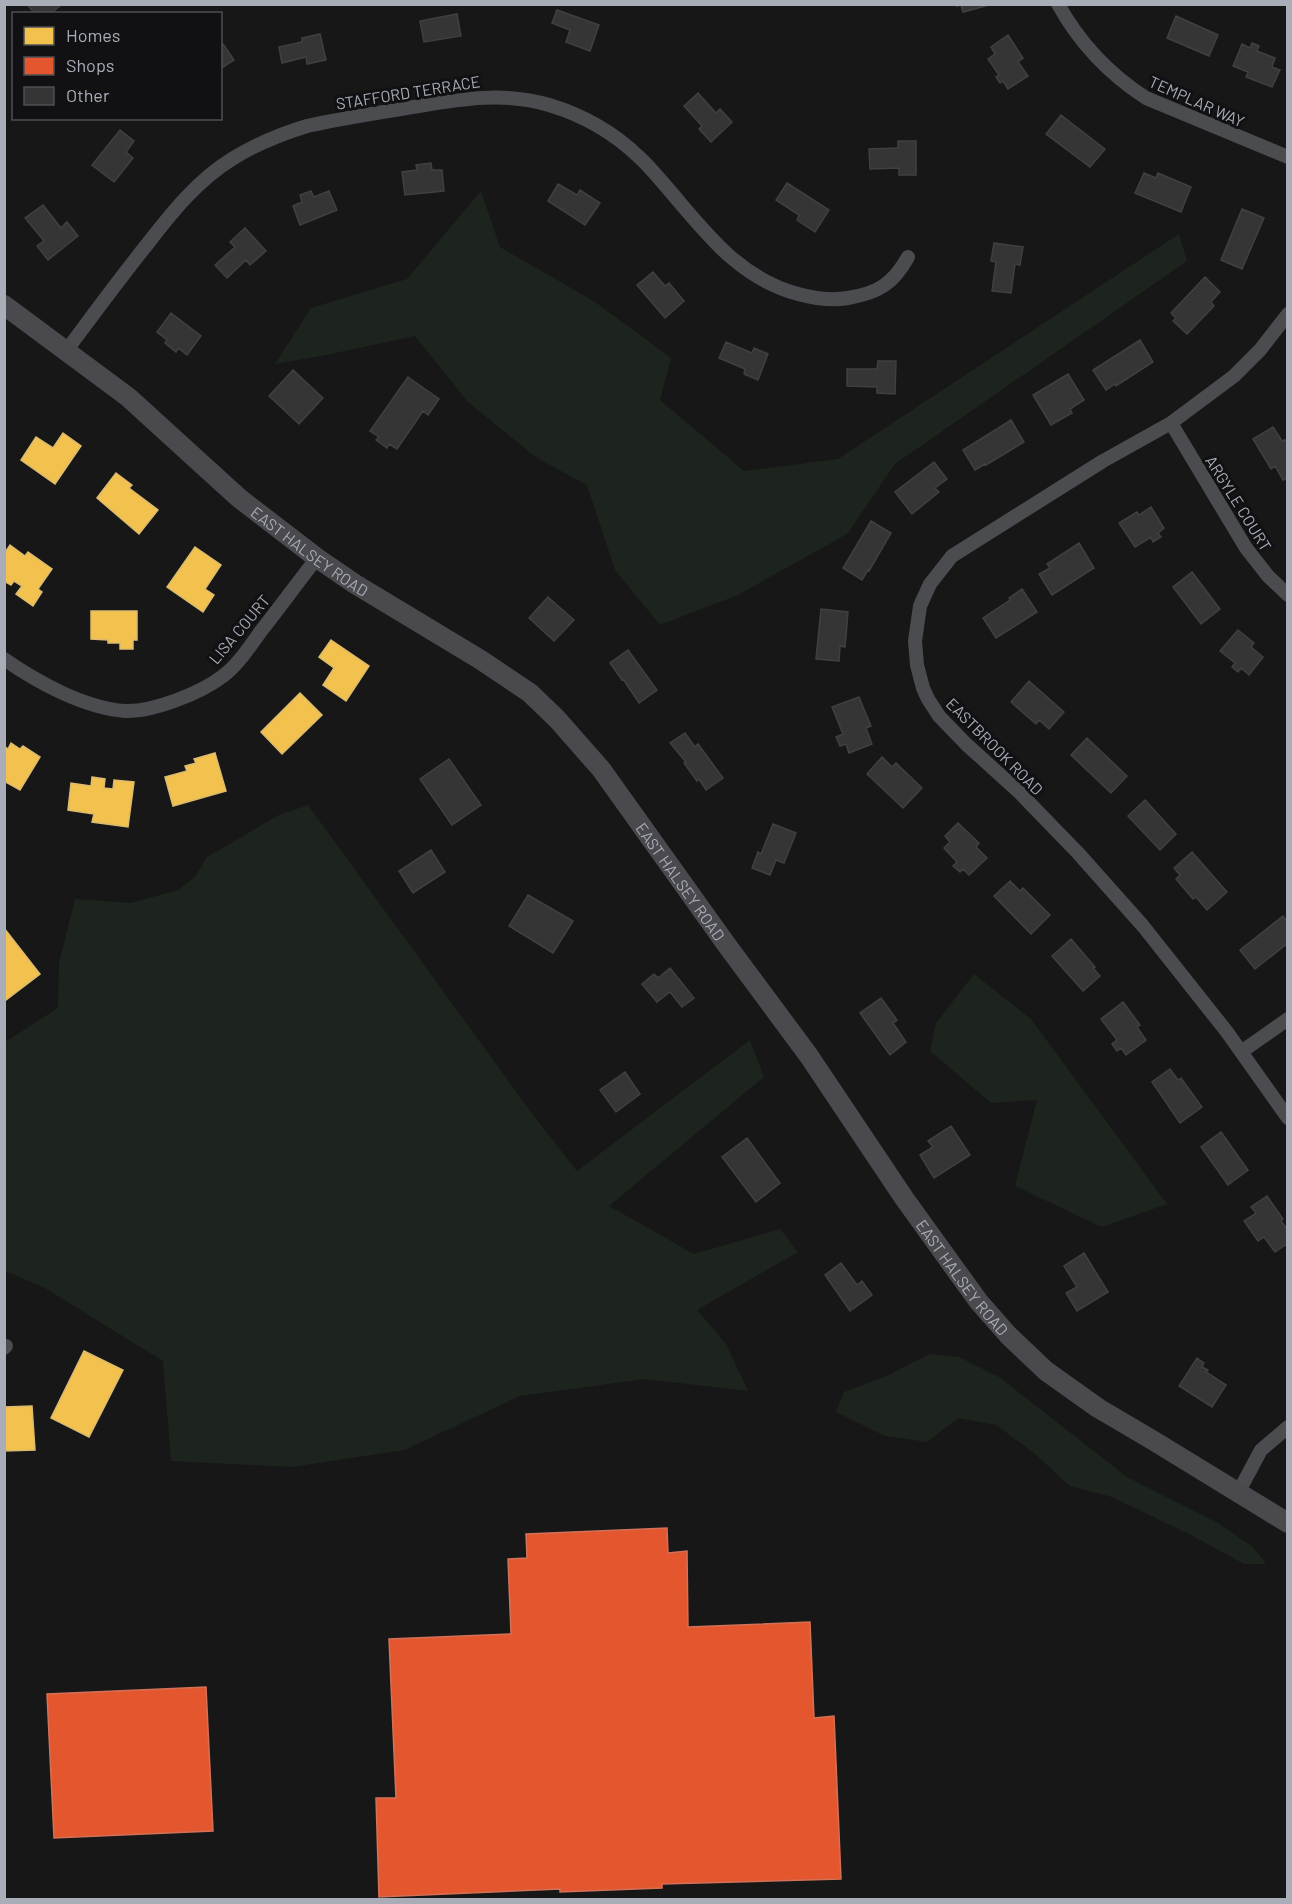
<svg xmlns="http://www.w3.org/2000/svg" width="1292" height="1904" font-family="Barlow,sans-serif">
  <style>
    .green { fill: #1d241e }
    .homes { fill: #f2c14e; stroke: #dcbb6e; stroke-width: 1.5 }
    .shops { fill: #e4572e; stroke: #d27157; stroke-width: 1.5 }
    .building { fill: #353536; stroke: #3f4043; stroke-width: 1.5 }
    .lines { fill: none; stroke-linecap: round; stroke-linejoin: round }
    .street { stroke: #4b4c50; stroke-width: 14 }
    .secondary { stroke: #4a4a4e; stroke-width: 20 }
    .labels { text-anchor: middle; dominant-baseline: central; stroke-width: 6; stroke-linejoin: round; paint-order: stroke }
    .street-label { font-size: 16px; fill: #a8adb8; stroke: #111113 }
  </style>
  <rect width="100%" height="100%" fill="#171717"/>
  <path class="green" d="M481 191 500 247 595 302 671 358 660 400 744 471 838 459 1179 234 1187 261 895 464 847 534 738 595 660 625 615 570 587 485 537 458 468 402 415 336 326 355 275 364 311 308 407 279Z
    M308 805 533 1115 577 1171 750 1040 764 1077 609 1206 694 1254 780 1229 798 1252 697 1310 726 1344 748 1391 645 1379 520 1396 404 1450 292 1467 171 1461 163 1361 43 1287 5 1271V1042L58 1008 59 963 75 899 131 903 178 890 195 877 207 857 279 815Z
    M974 974 1031 1019 1167 1204 1102 1227 1015 1186 1037 1100 991 1103 930 1051 936 1023Z
    M929 1354 959 1357 999 1377 1127 1477 1218 1523 1253 1547 1266 1564H1244L1191 1535 1112 1497 1070 1486 1034 1453 996 1425 958 1418 927 1442 885 1436 836 1412 844 1392 887 1376Z"/>
  <path class="homes" d="M63 433 81 446 55 484 21 460 36 437 53 448Z
    M116 473 132 485 129 488 158 510 139 534 97 498Z
    M10 545 25 556 28 552 52 569 38 589 42 592 33 606 16 594 22 586 14 581 11 585 4 581V554Z
    M195 547 221 565 205 589 214 595 203 612 167 587Z
    M91 611H137V640H133V649H120V643H108V640L91 639Z
    M331 640 369 666 346 701 323 685 334 668 319 657Z
    M300 693 322 715 282 754 261 732Z
    M11 743 20 749 23 746 40 757 20 790 4 781V746L8 749Z
    M215 753 226 791 173 806 165 777 187 771 185 766 196 763 194 759Z
    M92 777 105 779 104 788 113 789 114 780 134 782 128 827 92 822 94 814 68 810 71 783 91 786Z
    M4 928 40 974 6 1000 4 998Z
    M84 1351 123 1370 89 1437 51 1418Z
    M32 1406 35 1450 4 1451V1407Z"/>
  <path class="shops" d="M667 1528 668 1553 687 1551 688 1627 810 1622 814 1718 834 1716 841 1879 662 1884V1888L560 1892V1889L379 1897 376 1798H396L389 1639 511 1634 508 1559 527 1558 526 1534Z
    M206 1687 213 1831 54 1838 47 1694Z"/>
  <path class="building" d="M27 4H62L50 14H35Z
    M957 4H986V6L963 12 961 5 957 6Z
    M557 10 599 25 590 51 566 42 570 30 552 23Z
    M457 14 461 36 424 42 420 21Z
    M1176 16 1218 35 1209 56 1167 38Z
    M320 34 326 60 307 64 306 57 282 63 279 47 302 42V38Z
    M1008 35 1023 58 1018 62 1028 76 1008 89 1003 81 1000 83 996 77 999 75 988 59 995 54 991 47Z
    M1252 43 1259 46 1257 51 1275 58 1272 67 1280 70 1272 87 1246 77 1248 72 1233 66 1242 44 1250 48Z
    M223 44 234 60 220 69V46Z
    M698 93 716 113 720 109 732 122 711 142 699 129 702 126 684 106Z
    M1061 115 1105 149 1090 167 1046 134Z
    M120 130 134 141 126 152 133 158 114 182 92 165Z
    M898 141H916V175H899V168L870 169 869 149 898 148Z
    M431 163 432 170H442L444 191 405 195 402 172 417 170 416 165Z
    M1144 173 1156 178 1158 173 1191 187 1181 212 1135 193Z
    M787 183 829 210 815 232 797 220 799 215 776 200Z
    M558 184 577 195 580 190 600 203 585 225 548 201Z
    M311 191 314 197 329 191 337 210 300 225 293 206 302 202 300 195Z
    M43 205 61 228 67 222 78 236 48 260 37 246 44 241 25 218Z
    M1242 209 1264 218 1242 269 1221 260Z
    M245 228 266 251 250 265 246 260 227 278 215 265 235 247 230 242Z
    M994 243 1023 247 1020 265 1015 264 1011 293 992 291 996 262 991 261Z
    M653 272 665 286 669 283 684 301 665 318 637 285Z
    M1205 277 1220 292 1211 302 1214 306 1187 334 1173 321 1176 318 1171 313Z
    M171 313 201 336 187 355 178 348 176 352 165 343 167 340 157 332Z
    M1140 340 1153 362 1116 386 1115 384 1106 390 1093 370Z
    M726 342 752 353 754 348 768 354 758 380 744 374 745 369 719 358Z
    M878 361H896L895 394 877 393V387L847 386V369H877Z
    M293 370 323 398 299 424 269 396Z
    M1068 374 1084 400 1070 409 1072 413 1051 425 1033 395Z
    M408 377 439 399 428 415 423 411 397 449 389 444 387 448 376 440 379 437 370 431Z
    M1011 420 1024 442 986 465 985 464 975 470 963 450Z
    M1273 427 1282 441 1285 440 1288 444V478L1283 480 1275 466 1271 469 1253 439Z
    M934 462 947 479 935 488 939 492 912 514 895 492Z
    M1151 507 1164 528 1158 533 1161 537 1153 542 1151 537 1135 547 1119 523 1137 512 1139 515Z
    M871 521 891 533 869 571 868 570 862 580 843 568Z
    M1079 543 1094 568 1052 595 1039 574 1050 568 1047 564Z
    M1192 572 1220 609 1201 624 1173 587Z
    M1022 589 1037 612 996 638 983 618 1010 600 1009 598Z
    M548 597 574 620 554 641 529 618Z
    M821 609 848 612 845 647 840 646 839 661 816 659Z
    M1238 630 1254 643 1251 647 1263 657 1249 675 1241 668 1238 672 1232 667 1235 663 1220 651Z
    M628 650 657 690 639 703 623 679 622 680 610 663Z
    M1029 681 1064 712 1049 729 1039 720 1036 724 1011 702Z
    M859 697 871 726 866 728 872 744 849 753 846 744 840 746 836 737 843 734 832 707Z
    M685 733 695 747 698 744 723 778 706 790 699 779 697 781 684 763 686 762 670 743Z
    M1087 738 1127 776 1111 793 1071 755Z
    M882 757 892 767 896 763 922 788 903 808 867 774Z
    M449 759 481 805 452 825 420 779Z
    M1145 800 1176 834 1160 850 1128 816Z
    M958 823 979 843 976 847 987 858 969 875 963 869 960 872 953 866 957 862 944 848 950 842 945 836Z
    M773 824 796 833 784 863 776 860 770 875 752 868 758 852 761 854Z
    M431 850 445 872 413 893 399 871Z
    M1192 852 1227 892 1207 910 1196 897 1193 899 1176 879 1180 875 1174 868Z
    M1010 881 1020 891 1023 888 1050 915 1031 934 994 896Z
    M528 895 573 921 553 953 509 926Z
    M1283 916 1288 923V943L1255 969 1240 950Z
    M1071 939 1095 967 1093 968 1100 976 1083 991 1052 956Z
    M670 968 694 998 682 1007 670 992 657 1002 642 984 654 974 658 978Z
    M881 998 897 1020 893 1023 906 1042 890 1055 860 1013Z
    M1123 1002 1140 1025 1137 1027 1146 1040 1126 1055 1121 1048 1117 1051 1112 1044 1117 1040 1101 1019Z
    M1170 1069 1178 1080 1181 1078 1202 1107 1180 1123 1152 1082Z
    M625 1072 640 1094 616 1112 600 1090Z
    M951 1126 970 1155 934 1178 920 1155 933 1147 928 1141Z
    M1221 1132 1248 1170 1228 1185 1201 1147Z
    M747 1138 780 1183 756 1202 722 1157Z
    M1267 1196 1283 1219 1281 1221 1288 1230V1243L1275 1252 1264 1237 1258 1241 1244 1221 1256 1213 1251 1207Z
    M1084 1253 1108 1292 1077 1311 1066 1293 1077 1287 1064 1266Z
    M841 1263 857 1285 862 1281 872 1295 850 1311 825 1275Z
    M1197 1358 1204 1363 1202 1367 1208 1370 1206 1372 1226 1385 1212 1407 1179 1386Z"/>
  <g class="lines">
    <path class="street" d="M1058 4C1080 44 1109 74 1146 98L1288 157
      M1288 314 1260 350 1234 376 1171 423 1103 461 952 556 930 584 920 606 915 641 917 665 923 688 928 699 939 716 966 744 1018 791 1078 853 1143 926 1227 1032 1288 1118
      M66 351C93 315 120 278 149 242 173 211 198 180 232 159 256 144 281 134 307 126 338 119 370 114 401 109 451 101 500 90 549 105 583 115 614 133 639 157 648 165 656 175 664 184 704 230 736 277 798 294 813 298 832 301 848 298 878 293 893 284 908 257
      M1171 423 1246 548 1268 576 1288 595
      M4 659C37 682 84 708 125 711 153 712 201 693 223 676 238 665 250 646 261 631 280 607 298 582 317 558
      M1241 1052 1288 1019
      M4 1348 6 1346
      M1238 1493 1261 1450 1288 1427"/>
    <path class="secondary" id="s1" d="M4 305 128 397 239 498 317 558 355 584 481 660 530 693 557 719 601 769 726 944 809 1056 904 1198 958 1273 979 1302 1009 1336 1046 1371 1098 1408 1154 1441 1288 1523"/>
  </g>
  <g class="labels">
    <g class="street-label">
      <text transform="translate(408 92) rotate(-9)">STAFFORD TERRACE</text>
      <text transform="translate(1197 101) rotate(24)">TEMPLAR WAY</text>
      <text transform="translate(1239 503) rotate(58)">ARGYLE COURT</text>
      <text stroke="none"><textPath href="#s1" startOffset="393">EAST HALSEY ROAD</textPath></text>
      <text transform="translate(239 629) rotate(-50)">LISA COURT</text>
      <text transform="translate(995 746) rotate(45)">EASTBROOK ROAD</text>
      <text stroke="none"><textPath href="#s1" startOffset="897">EAST HALSEY ROAD</textPath></text>
      <text stroke="none"><textPath href="#s1" startOffset="1383">EAST HALSEY ROAD</textPath></text>
    </g>
  </g>
  <rect width="1292" height="1904" fill="none" stroke="#a8adb8" stroke-width="12"/>
  <rect x="12" y="12" width="210" height="108" fill="#111113" stroke="#4d4f55" stroke-width="1.5"/>
  <rect x="24" y="27" width="30" height="18" fill="#f2c14e" stroke="#4d4f55" stroke-width="1.5"/>
  <text x="66" y="42" font-size="18" fill="#a8adb8">Homes</text>
  <rect x="24" y="57" width="30" height="18" fill="#e4572e" stroke="#4d4f55" stroke-width="1.5"/>
  <text x="66" y="72" font-size="18" fill="#a8adb8">Shops</text>
  <rect x="24" y="87" width="30" height="18" fill="#353536" stroke="#4d4f55" stroke-width="1.5"/>
  <text x="66" y="102" font-size="18" fill="#a8adb8">Other</text>
</svg>
